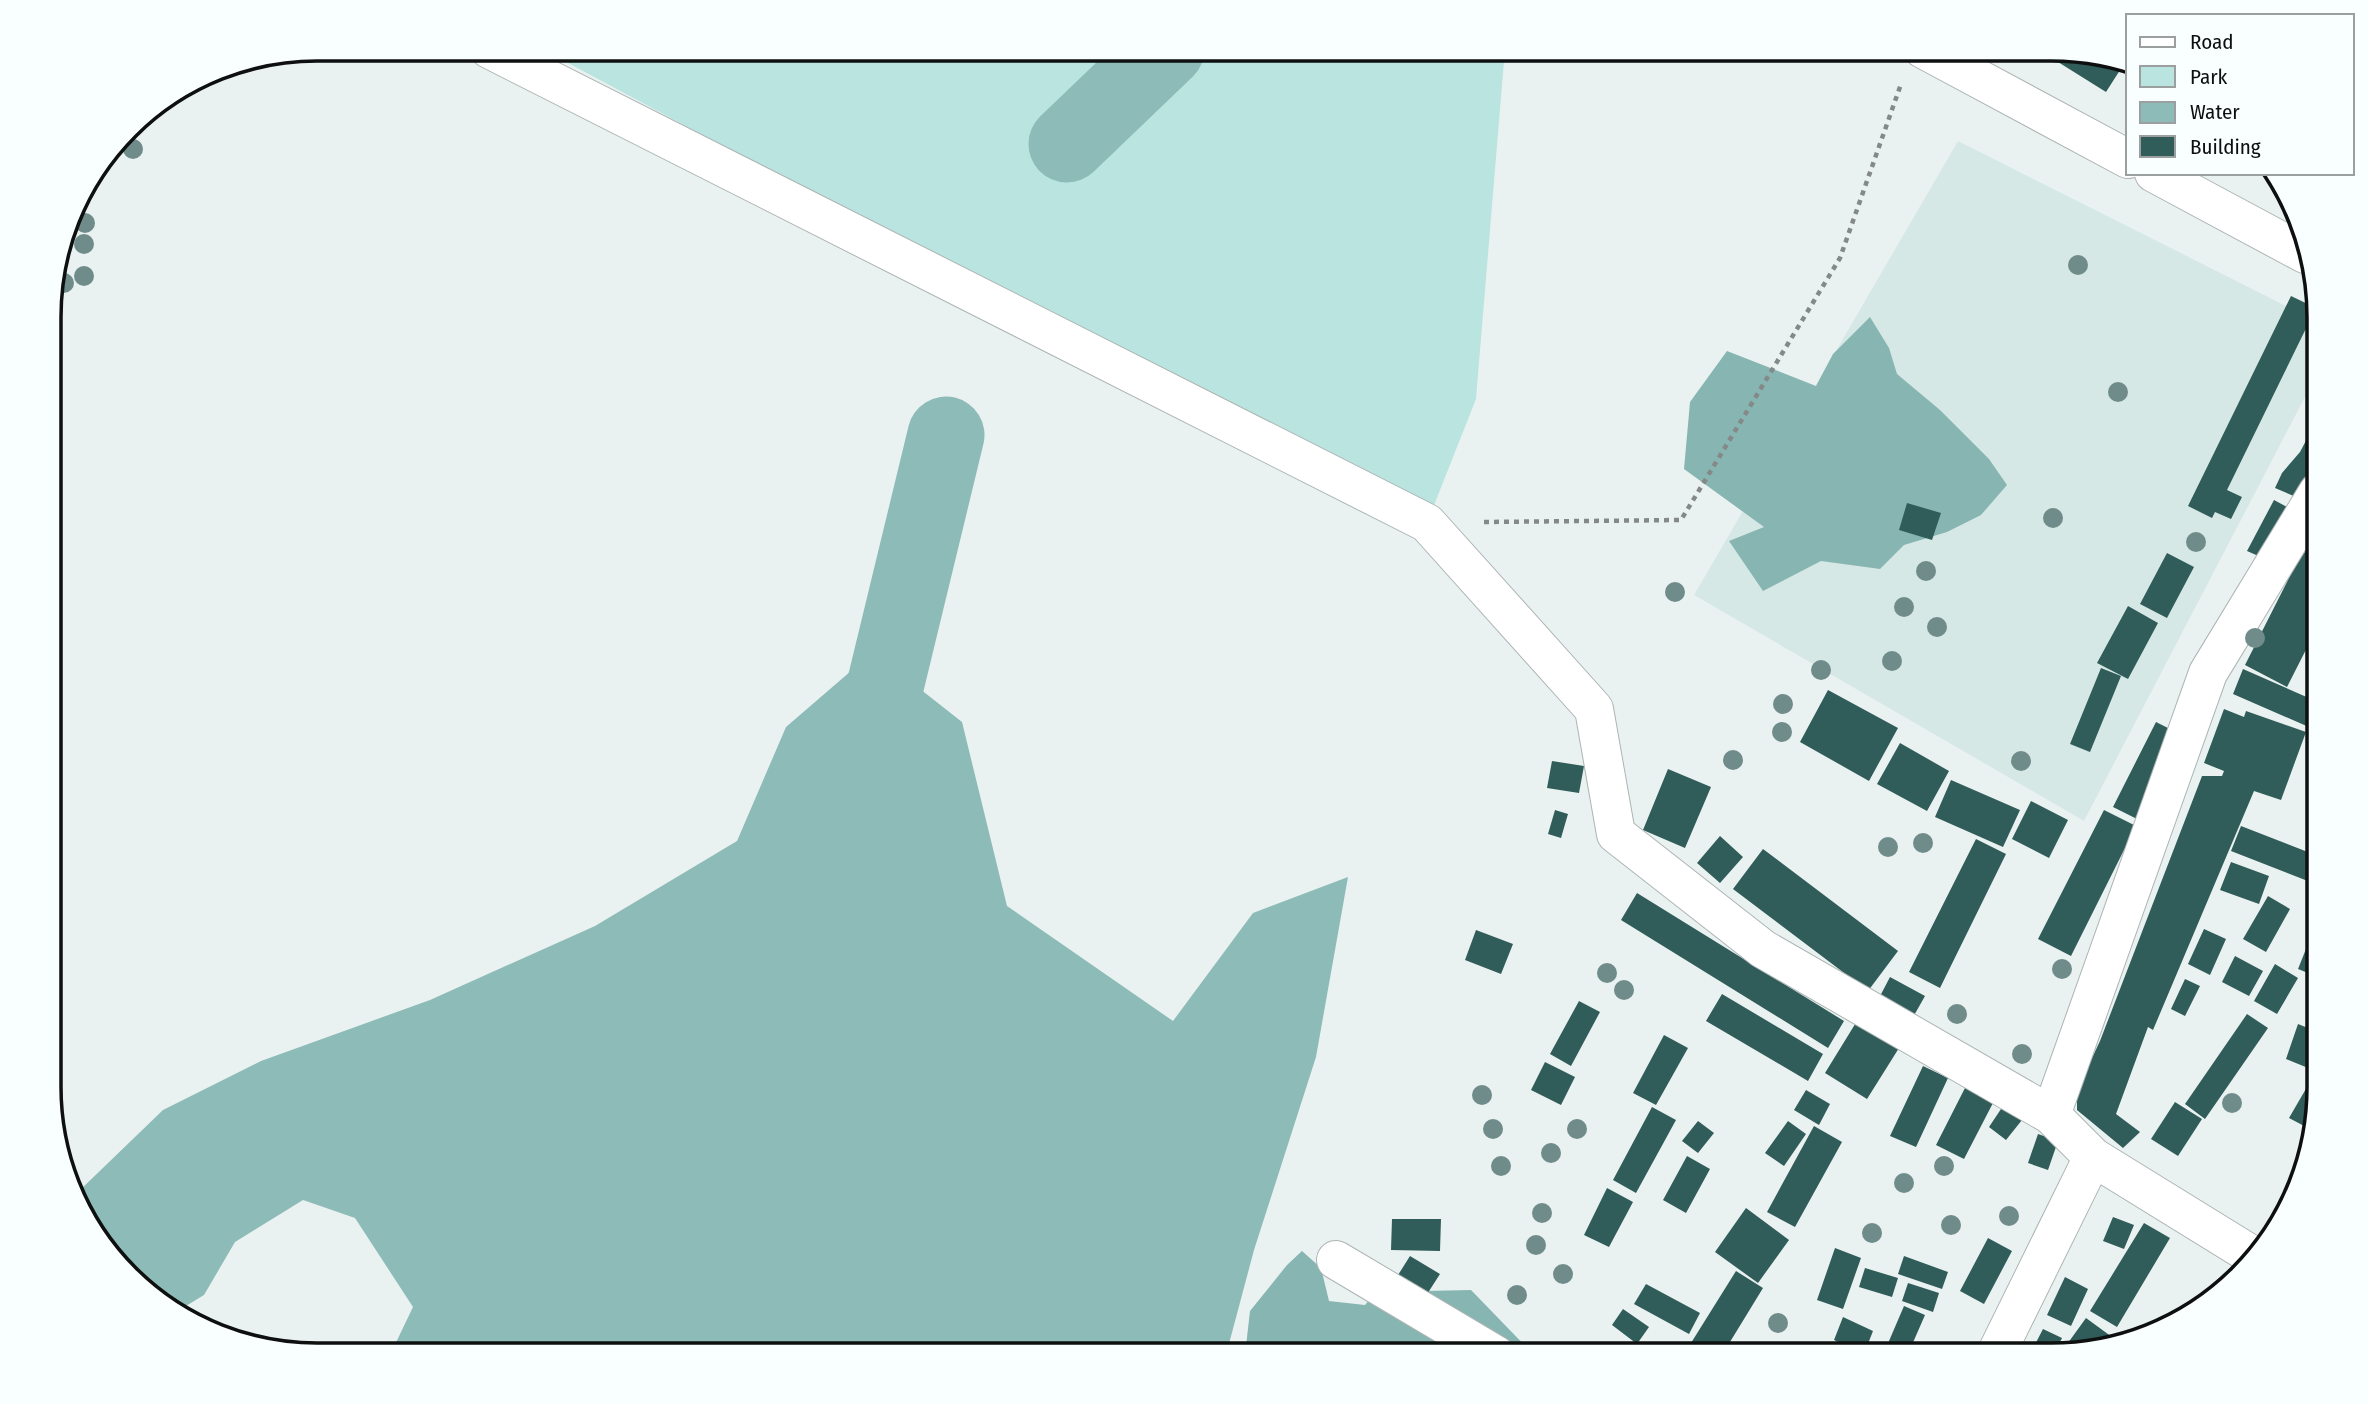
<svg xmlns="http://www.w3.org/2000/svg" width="2368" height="1404" font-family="'Fira Sans Condensed',sans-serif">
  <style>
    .built { fill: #d6e8e6 }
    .green { fill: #bae4e0 }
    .forest { fill: #87b5b1 }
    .water { fill: #8dbbb7 }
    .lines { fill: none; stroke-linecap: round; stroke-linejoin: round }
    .river { stroke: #8dbbb7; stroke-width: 77 }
    .building { fill: #305c59 }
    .minor-casing { stroke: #adb4b4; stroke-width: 40 }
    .path { stroke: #848988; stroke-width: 4.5; stroke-dasharray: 5 5; stroke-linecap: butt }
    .minor { stroke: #fff; stroke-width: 38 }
    .tree { fill: #6f8c8a }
    .rim { fill: none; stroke: #0e1010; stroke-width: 3.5 }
  </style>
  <rect width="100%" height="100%" fill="#eaf2f1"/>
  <path class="built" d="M1958 141 2318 322V372L2084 821 1694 595Z"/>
  <path class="green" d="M542 49H1505L1476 399 1427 523Z"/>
  <path class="forest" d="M1870 317 1889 348 1897 374 1940 410 1989 459 2007 485 1981 515 1947 532 1904 545 1880 569 1821 561 1763 591 1729 541 1764 527 1684 469 1690 402 1727 351 1816 386 1833 354Z
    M1302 1251 1321 1268 1329 1301 1365 1305 1376 1292 1471 1290 1534 1355H1245L1250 1311 1287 1265Z"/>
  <path class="water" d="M873 652 962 722 1007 906 1173 1021 1253 913 1348 877 1316 1057 1254 1250 1226 1355H390L413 1307 355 1218 303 1200 235 1242 204 1295 176 1312 94 1235 78 1192 163 1110 261 1061 430 1000 595 926 737 841 786 727Z"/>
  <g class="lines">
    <path class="river" d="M1067 144 1166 49
      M865 769 946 435"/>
  </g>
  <path class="building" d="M2065 51 2105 56 2122 67 2106 92 2058 62Z
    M2291 296 2316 308 2227 490 2242 497 2231 519 2215 512 2212 518 2188 506Z
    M2318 418V456L2296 497 2275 488 2282 473 2300 452Z
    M2274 500 2289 508 2263 558 2247 551Z
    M1907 503 1941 513 1932 540 1899 530Z
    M2318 532V626L2287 687 2245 665 2294 568Z
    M2167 553 2194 567 2167 618 2140 604Z
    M2128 606 2158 623 2128 679 2097 663Z
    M2101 668 2121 676 2090 752 2070 744Z
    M2243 669 2318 702V731L2233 694Z
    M1828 690 1898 728 1869 781 1800 742Z
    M2224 709 2244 717 2246 711 2306 732 2281 800 2254 791 2153 1030 2148 1027 2116 1114 2140 1132 2123 1148 2077 1110V1084L2085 1073 2100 1041 2202 776H2222L2224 771 2204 763Z
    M2156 722 2180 734 2137 819 2113 807Z
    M1900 743 1949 771 1927 811 1877 784Z
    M1552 761 1584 766 1579 793 1547 788Z
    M1668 769 1711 787 1685 848 1643 830Z
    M1951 780 2020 810 2003 847 1935 817Z
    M2031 801 2068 820 2049 858 2012 839Z
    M1555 810 1568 814 1561 838 1548 834Z
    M2104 810 2136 826 2071 956 2038 939Z
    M2241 826 2318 856V885L2231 851Z
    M1720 836 1743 857 1720 883 1697 863Z
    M1976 839 2006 854 1940 988 1909 972Z
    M1763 849 1898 951 1868 991 1733 889Z
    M2231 862 2269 876 2259 904 2220 890Z
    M1637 893 1844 1021 1828 1048 1621 920Z
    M2268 896 2290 909 2266 952 2243 939Z
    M2318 919V977L2298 969Z
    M2204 929 2226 939 2210 975 2188 964Z
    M1476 930 1513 944 1501 974 1465 960Z
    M2235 956 2263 971 2249 996 2222 982Z
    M2275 964 2298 978 2277 1014 2254 1001Z
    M1890 977 1925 996 1912 1019 1878 1000Z
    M2185 979 2200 986 2185 1016 2171 1009Z
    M1722 994 1823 1054 1808 1081 1706 1021Z
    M1579 1001 1600 1012 1571 1066 1550 1054Z
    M2247 1014 2268 1028 2205 1119 2185 1104Z
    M1857 1021 1899 1048 1867 1099 1825 1073Z
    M2298 1024 2318 1032V1072L2286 1059Z
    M1664 1035 1688 1048 1656 1105 1633 1093Z
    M1545 1062 1575 1077 1561 1105 1531 1090Z
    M1923 1066 1948 1078 1916 1147 1890 1136Z
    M2314 1075 2318 1077V1104L2308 1128 2289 1118Z
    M1966 1086 1994 1101 1964 1159 1936 1145Z
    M1806 1090 1830 1104 1819 1125 1794 1110Z
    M2175 1102 2202 1119 2178 1156 2151 1139Z
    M2003 1106 2022 1120 2006 1140 1989 1127Z
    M1652 1107 1676 1120 1636 1193 1613 1180Z
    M1698 1121 1714 1133 1698 1153 1682 1141Z
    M1788 1121 1806 1134 1784 1166 1765 1153Z
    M1814 1126 1842 1142 1795 1227 1767 1212Z
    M2038 1134 2058 1141 2048 1170 2028 1163Z
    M2302 1155H2303L2296 1177 2291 1174Z
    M1687 1156 1710 1169 1686 1213 1663 1200Z
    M1607 1188 1633 1202 1609 1247 1584 1235Z
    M1746 1208 1789 1240 1758 1283 1715 1252Z
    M2113 1217 2134 1225 2124 1249 2103 1241Z
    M1392 1219H1441L1440 1251 1391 1250Z
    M2144 1223 2170 1238 2117 1327 2090 1311Z
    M1988 1238 2012 1251 1984 1304 1960 1291Z
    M1835 1248 1861 1258 1843 1309 1817 1300Z
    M1410 1256 1440 1274 1422 1302 1393 1283Z
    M1904 1256 1948 1272 1942 1289 1898 1274Z
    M1865 1268 1898 1278 1892 1297 1859 1287Z
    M1736 1271 1763 1288 1722 1355H1691L1686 1351Z
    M2065 1277 2088 1289 2071 1326 2047 1315Z
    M1908 1283 1939 1293 1933 1312 1902 1301Z
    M1646 1284 1700 1313 1689 1334 1634 1304Z
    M1904 1306 1925 1315 1908 1354 1883 1355Z
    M1623 1309 1649 1327 1637 1344 1612 1325Z
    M1843 1317 1873 1331 1864 1354 1834 1340Z
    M2086 1318 2112 1337 2108 1342 2068 1354H2060Z
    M2043 1329 2062 1338 2054 1354H2030Z
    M1663 1345 1679 1355H1658Z"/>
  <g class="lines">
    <g class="minor-casing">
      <path id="minor" d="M489 49 1427 523 1594 709 1616 834 1763 949 2051 1115 2093 1157 2255 1257
        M1923 49 2128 159
        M2154 173 2305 254
        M2051 1115 2208 673 2318 492
        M1336 1260 1496 1355
        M1996 1354 2093 1157"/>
    </g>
    <path class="path" d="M1484 522 1681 520 1840 258 1901 84"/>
    <use href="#minor" class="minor"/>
  </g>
  <g class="tree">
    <circle cx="133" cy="149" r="10"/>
    <circle cx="85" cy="223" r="10"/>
    <circle cx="84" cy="244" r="10"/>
    <circle cx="2078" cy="265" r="10"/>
    <circle cx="84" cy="276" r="10"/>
    <circle cx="64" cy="283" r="10"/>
    <circle cx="2118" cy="392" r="10"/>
    <circle cx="2053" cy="518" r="10"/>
    <circle cx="2196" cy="542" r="10"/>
    <circle cx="1926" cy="571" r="10"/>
    <circle cx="1675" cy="592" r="10"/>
    <circle cx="1904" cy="607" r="10"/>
    <circle cx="1937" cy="627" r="10"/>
    <circle cx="2255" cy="638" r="10"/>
    <circle cx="1892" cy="661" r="10"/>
    <circle cx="1821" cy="670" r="10"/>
    <circle cx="1783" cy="704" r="10"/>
    <circle cx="1782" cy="732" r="10"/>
    <circle cx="1733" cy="760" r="10"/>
    <circle cx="2021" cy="761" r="10"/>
    <circle cx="1923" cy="843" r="10"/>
    <circle cx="1888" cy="847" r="10"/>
    <circle cx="2062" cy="969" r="10"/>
    <circle cx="1607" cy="973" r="10"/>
    <circle cx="1624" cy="990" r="10"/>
    <circle cx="1957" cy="1014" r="10"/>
    <circle cx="2022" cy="1054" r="10"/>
    <circle cx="1482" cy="1095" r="10"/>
    <circle cx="2232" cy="1103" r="10"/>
    <circle cx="1493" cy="1129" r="10"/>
    <circle cx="1577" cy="1129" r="10"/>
    <circle cx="1551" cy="1153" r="10"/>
    <circle cx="1501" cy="1166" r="10"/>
    <circle cx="1944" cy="1166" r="10"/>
    <circle cx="1904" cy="1183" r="10"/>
    <circle cx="1542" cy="1213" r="10"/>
    <circle cx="2009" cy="1216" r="10"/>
    <circle cx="1951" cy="1225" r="10"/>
    <circle cx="1872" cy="1233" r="10"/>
    <circle cx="1536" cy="1245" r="10"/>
    <circle cx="1563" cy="1274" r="10"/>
    <circle cx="1517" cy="1295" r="10"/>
    <circle cx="1778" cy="1323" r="10"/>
  </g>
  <path d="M0 0H2368V1404H0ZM317 61H2051A256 256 0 0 1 2307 317V1087A256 256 0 0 1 2051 1343H317A256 256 0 0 1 61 1087V317A256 256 0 0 1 317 61Z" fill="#f9fffe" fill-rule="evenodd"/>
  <path class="rim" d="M317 61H2051A256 256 0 0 1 2307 317V1087A256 256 0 0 1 2051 1343H317A256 256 0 0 1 61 1087V317A256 256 0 0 1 317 61Z"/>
  <rect x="2126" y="14" width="228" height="161" fill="#f9fffe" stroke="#9b9f9f" stroke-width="2"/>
  <rect x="2140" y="37" width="35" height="10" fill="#ffffff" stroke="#9b9f9f" stroke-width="2"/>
  <text x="2190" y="49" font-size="21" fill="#0e1010">Road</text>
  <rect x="2140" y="66" width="35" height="21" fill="#bae4e0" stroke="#9b9f9f" stroke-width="2"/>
  <text x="2190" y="84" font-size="21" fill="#0e1010">Park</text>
  <rect x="2140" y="102" width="35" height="21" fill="#8dbbb7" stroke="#9b9f9f" stroke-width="2"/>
  <text x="2190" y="119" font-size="21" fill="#0e1010">Water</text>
  <rect x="2140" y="136" width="35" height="21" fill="#305c59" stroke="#9b9f9f" stroke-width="2"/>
  <text x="2190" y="154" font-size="21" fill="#0e1010">Building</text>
</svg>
